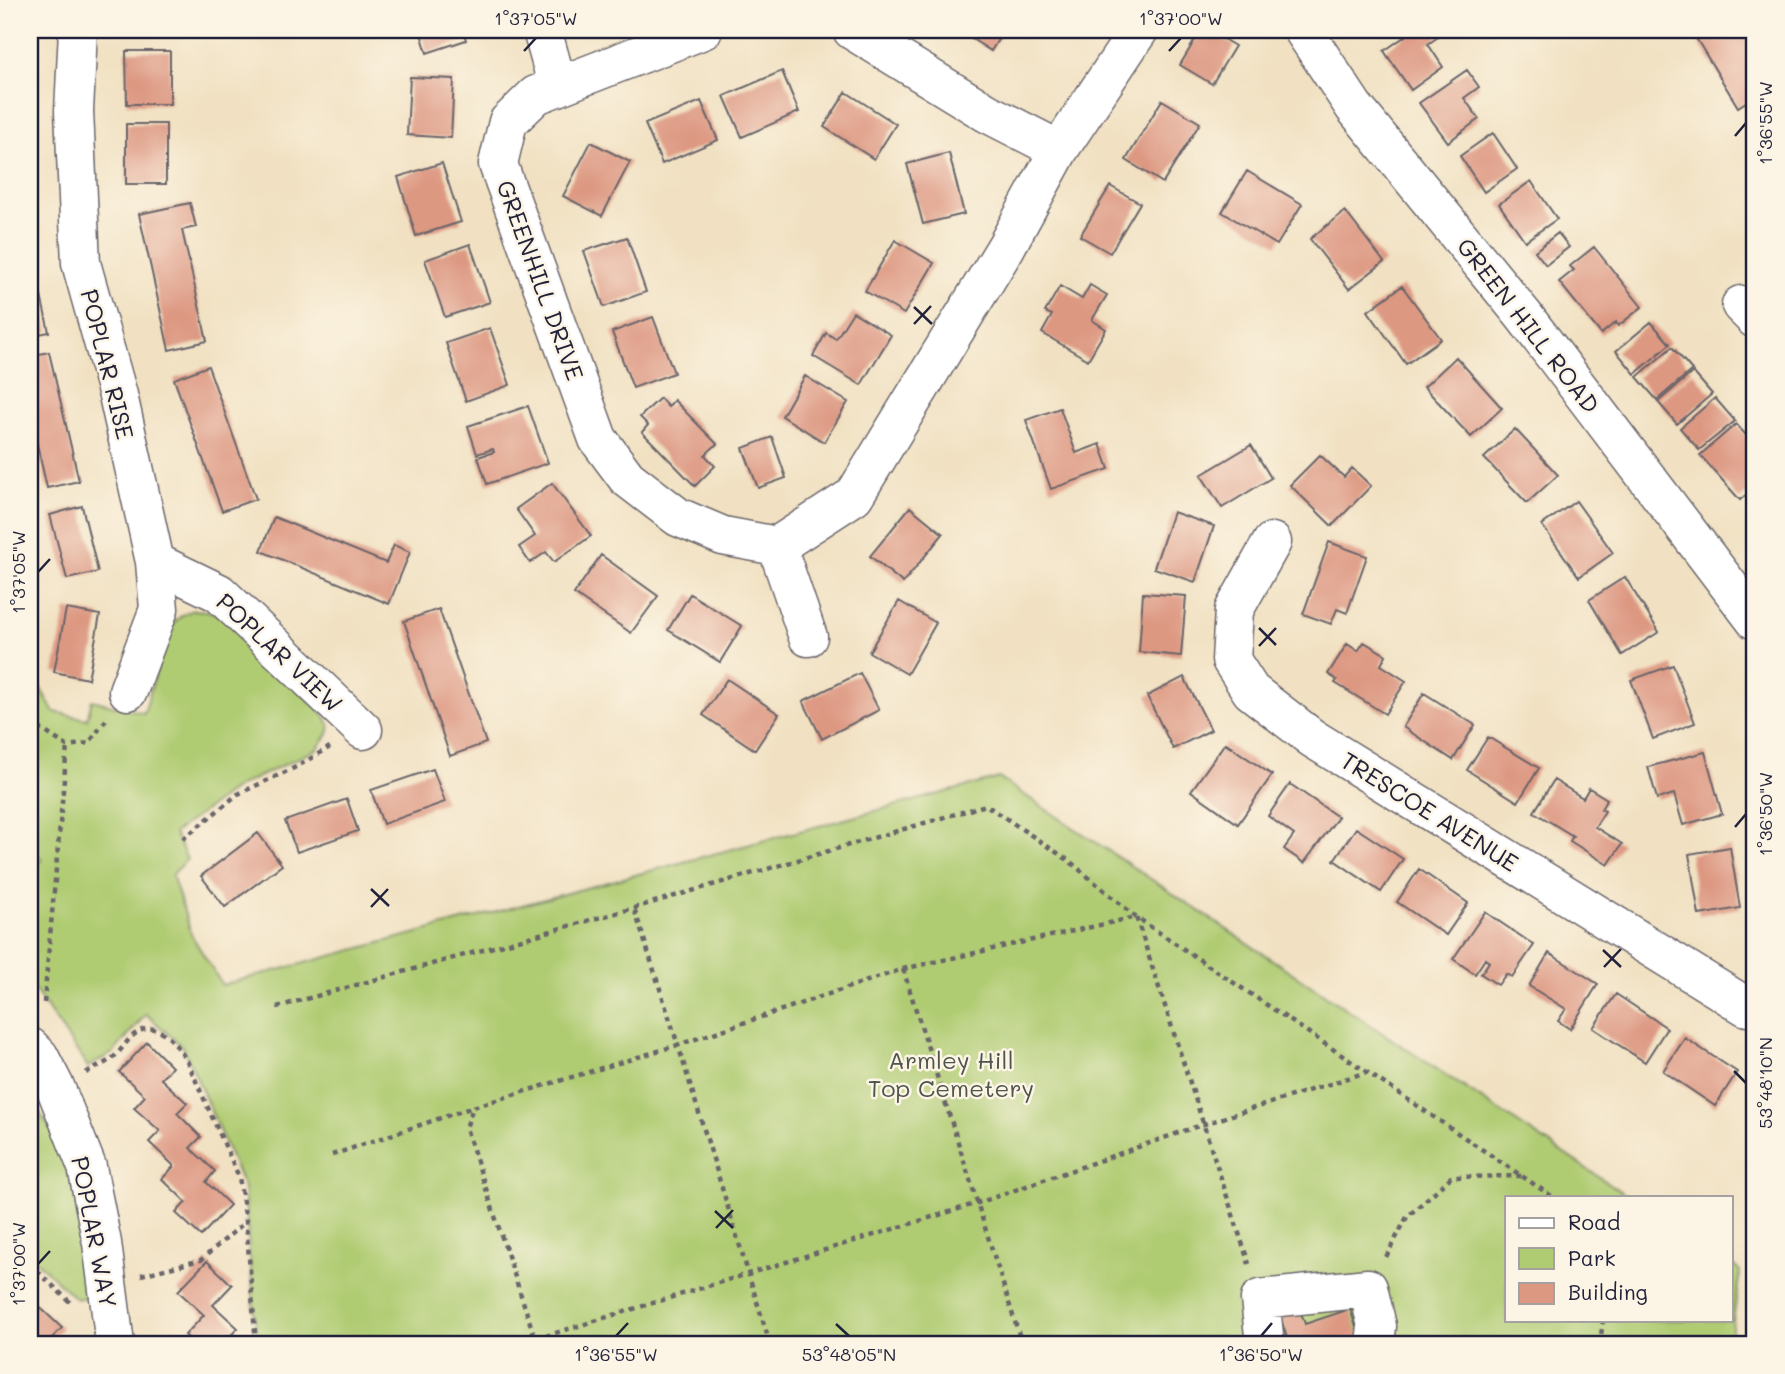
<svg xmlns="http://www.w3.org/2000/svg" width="1785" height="1374" font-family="Mali,sans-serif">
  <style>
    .green { fill: #b0cc73; stroke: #697757; stroke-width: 2 }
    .building { fill: #dd9882 }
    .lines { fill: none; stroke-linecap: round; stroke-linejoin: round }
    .minor-casing { stroke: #6a656a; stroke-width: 41 }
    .path { stroke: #6a656a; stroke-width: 4.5; stroke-dasharray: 5 5; stroke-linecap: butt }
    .minor { stroke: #fff; stroke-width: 38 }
    .ticks { fill: none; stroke: #22223b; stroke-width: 2.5 }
    .labels { text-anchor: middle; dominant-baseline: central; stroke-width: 5; stroke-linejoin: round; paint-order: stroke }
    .street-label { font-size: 24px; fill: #22223b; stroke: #fcf5e5 }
    .park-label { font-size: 24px; fill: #4d554c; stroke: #fcf5e5 }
    .neatline { fill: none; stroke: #22223b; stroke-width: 2.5 }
    .ticks-label { font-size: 18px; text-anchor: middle; fill: #22223b }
  </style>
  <rect width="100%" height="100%" fill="#fcf5e5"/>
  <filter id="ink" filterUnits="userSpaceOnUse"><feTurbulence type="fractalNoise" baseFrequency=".0143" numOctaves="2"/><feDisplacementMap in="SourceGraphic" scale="14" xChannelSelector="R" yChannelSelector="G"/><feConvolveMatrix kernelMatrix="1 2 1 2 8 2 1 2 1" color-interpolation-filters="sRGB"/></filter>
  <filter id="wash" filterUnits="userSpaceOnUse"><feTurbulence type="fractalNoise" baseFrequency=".00686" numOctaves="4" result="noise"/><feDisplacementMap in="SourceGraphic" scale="28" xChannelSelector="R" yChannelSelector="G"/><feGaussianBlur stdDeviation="1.57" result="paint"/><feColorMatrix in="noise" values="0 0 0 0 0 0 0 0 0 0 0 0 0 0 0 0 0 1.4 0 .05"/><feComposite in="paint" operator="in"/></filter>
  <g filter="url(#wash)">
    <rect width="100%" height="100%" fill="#f1e1c2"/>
    <path class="green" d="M194 610 208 611 222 616 324 715 330 726 328 734 317 749 239 786 174 833 187 859 172 875 192 936 222 985 999 778 1629 1197H1507V1320H1731V1265L1740 1271 1730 1344H257L244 1188 184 1048 146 1014 113 1053 88 1067 30 983V872L42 860 30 843V670L54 712 87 719 92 700 144 713 168 631C175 620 182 614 194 610Z
      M40 1113 57 1140 75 1184 93 1296 76 1299 30 1255V1123Z"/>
    <g id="blocks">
      <path class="building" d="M420 30H463L466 40 427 53Z
        M958 30H1004L991 51Z
        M1201 30H1208L1235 46 1212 84 1180 65Z
        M1414 30H1433L1438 37 1428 44 1443 67 1411 90 1384 51Z
        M1691 30H1741L1755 52V96L1738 107Z
        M126 51H170V104H127Z
        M1467 70 1479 87 1464 98 1479 119 1448 142 1419 103Z
        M782 71 799 112 742 137 724 96Z
        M410 77 454 79 451 138 407 135Z
        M846 92 896 124 874 159 824 127Z
        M1162 100 1200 123 1163 183 1126 160Z
        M701 101 718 140 662 164 645 124Z
        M126 124H166V184H126Z
        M1493 133 1517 169 1484 192 1460 156Z
        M591 142 630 162 602 216 563 196Z
        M949 153 964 214 923 224 907 164Z
        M442 163 461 222 416 236 398 177Z
        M1247 171 1302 204 1277 245 1222 212Z
        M1531 181 1557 219 1525 241 1499 204Z
        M1110 186 1140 203 1110 253 1080 236Z
        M190 203 196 227 182 230 207 341 169 350 139 214Z
        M1345 211 1384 262 1349 289 1310 239Z
        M1558 233 1569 247 1546 265 1535 251Z
        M627 237 646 292 604 307 584 251Z
        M895 240 934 263 904 314 865 291Z
        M470 244 490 302 445 317 425 260Z
        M1594 247 1642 307 1618 326 1616 322 1601 334 1559 282 1574 270 1570 266Z
        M34 264 49 332 30 336V265Z
        M1090 285 1107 295 1092 320 1106 329 1088 360 1042 333 1052 315 1045 312 1060 286 1082 299Z
        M1402 286 1441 339 1406 364 1368 311Z
        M853 312 891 335 861 385 813 356 826 333 836 339Z
        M653 317 674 373 633 388 612 332Z
        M1651 322 1670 344 1635 374 1616 351Z
        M490 328 510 385 466 401 446 343Z
        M1672 347 1692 370 1657 400 1637 377Z
        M49 352 79 481 47 488 30 413V356Z
        M1456 357 1502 408 1471 437 1424 387Z
        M208 366 256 499 222 511 174 379Z
        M1693 372 1712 394 1677 424 1658 402Z
        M805 376 848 402 824 442 782 416Z
        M660 398 668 407 674 400 717 444 705 455 715 466 695 486 642 432 648 425 640 417Z
        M1715 398 1735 421 1699 450 1680 428Z
        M528 406 548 463 487 484 478 457 494 452 493 449 477 454 468 426Z
        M1060 408 1076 453 1100 444 1109 469 1051 489 1026 420Z
        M1736 424 1755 445V477L1751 481 1755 487 1740 500 1700 455Z
        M1515 429 1558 475 1527 503 1484 458Z
        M772 437 786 478 758 488 743 448Z
        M1251 445 1271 478 1222 508 1201 475Z
        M1320 455 1344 477 1352 468 1371 486 1332 526 1290 485Z
        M552 483 591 536 554 562 546 552 530 563 519 547 535 536 516 509Z
        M1576 501 1613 553 1579 577 1542 525Z
        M82 506 98 572 67 579 50 515Z
        M910 507 943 534 903 583 870 556Z
        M1173 512 1214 526 1195 582 1154 568Z
        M274 517 386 563 394 545 410 552 389 604 261 551Z
        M1329 542 1367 556 1347 613 1337 609 1331 624 1303 614Z
        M601 555 658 596 631 633 574 594Z
        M1625 577 1659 632 1622 655 1589 600Z
        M1143 593 1186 596 1181 656 1139 652Z
        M690 594 742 626 720 662 668 630Z
        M899 601 936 623 907 674 869 652Z
        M66 609 100 615 88 679 54 672Z
        M439 609 486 743 450 756 404 621Z
        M1364 642 1386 655 1381 665 1406 681 1385 714 1335 683 1337 680 1328 674 1347 644 1358 651Z
        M1673 665 1695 723 1653 739 1631 680Z
        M860 673 879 710 822 739 803 701Z
        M1184 677 1211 730 1173 749 1147 696Z
        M727 679 779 714 755 750 703 715Z
        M1424 693 1475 725 1453 760 1403 727Z
        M1488 737 1539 768 1518 802 1467 770Z
        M1225 743 1272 775 1238 824 1191 791Z
        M1705 752 1722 814 1683 825 1674 794 1657 799 1648 767Z
        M433 769 445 802 383 824 371 790Z
        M1554 780 1583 798 1589 788 1607 799 1601 809 1605 811 1595 827 1622 844 1608 865 1570 841 1573 836 1534 812Z
        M1290 784 1338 817 1304 863 1284 849 1294 835 1268 816Z
        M347 799 358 831 297 852 285 821Z
        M1356 828 1403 859 1381 892 1334 860Z
        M258 833 282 865 225 907 201 876Z
        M1730 847 1740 908 1699 915 1689 854Z
        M1419 869 1468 903 1446 935 1397 902Z
        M1485 912 1534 945 1512 977 1506 974 1498 985 1481 974 1489 962 1485 959 1475 974 1453 959Z
        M1549 953 1598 984 1570 1029 1558 1021 1566 1009 1529 986Z
        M1616 994 1667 1028 1645 1062 1593 1028Z
        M1685 1038 1737 1072 1715 1106 1663 1071Z
        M147 1042 172 1067 161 1079 187 1103 177 1113 201 1137 190 1148 215 1171 206 1182 230 1205 201 1236 176 1213 186 1202 162 1179 174 1166 149 1142 160 1131 134 1108 145 1096 119 1072Z
        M207 1261 232 1285 213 1305 238 1328 223 1344H194L185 1335 204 1315 178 1291Z
        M30 1298 62 1328 46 1344H30Z
        M1350 1309 1362 1344H1289L1280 1316 1300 1310 1305 1324Z"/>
    </g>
  </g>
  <g filter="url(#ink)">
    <use href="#blocks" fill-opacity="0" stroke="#6a656a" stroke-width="2"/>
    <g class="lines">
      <g class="minor-casing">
        <path id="minor" d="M78 30 74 111 81 263 118 395 155 562 159 609 128 691
          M542 30 558 87
          M703 30 536 95 508 122 498 164 598 439 627 478 678 517 723 536 777 546 854 496 1006 247 1059 150 1139 30
          M852 30 987 113 1059 150
          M1303 30 1354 107 1524 316 1755 620
          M1741 305 1755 319
          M1272 542 1234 610 1231 660 1251 691 1312 738 1747 1007H1755
          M777 546 808 637
          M155 562 219 593 363 730
          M30 1047 39 1056 56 1089 87 1167 102 1243 115 1344
          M1265 1344 1260 1299 1368 1288 1377 1326 1375 1344"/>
      </g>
      <path class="path" d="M30 722 67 746 89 743 106 720
        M183 839 238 794 296 767 330 747
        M903 969 1022 1344
        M44 1003 67 746
        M277 1007 634 908 986 805 1068 860 1136 917 1553 1197
        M86 1073C96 1067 108 1063 116 1055 122 1049 127 1040 135 1034 158 1017 176 1044 187 1061L239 1177 246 1221 256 1344
        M332 1155 473 1107
        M1386 1257 1407 1217 1451 1177 1523 1176
        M30 1264 72 1304
        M141 1275 201 1260 245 1222
        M536 1339 978 1203 1204 1124 1367 1072
        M537 1344 466 1128 473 1107 678 1045 634 908
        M770 1344 678 1045 903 969 1136 917 1249 1264
        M1600 1344 1603 1320"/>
      <use href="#minor" class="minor"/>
    </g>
  </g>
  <path class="ticks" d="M524 51 536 38M1169 51 1181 38M1735 136 1746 123M914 307 932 324M914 324 931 306M38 572 50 559M1259 628 1276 645M1259 646 1276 628M1735 827 1746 814M371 889 389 906M371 907 388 889M1603 950 1621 967M1604 967 1621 949M1734 1071 1746 1083M715 1211 733 1228M716 1228 733 1210M38 1264 50 1251M836 1324 849 1336M616 1336 628 1323M1261 1336 1272 1323"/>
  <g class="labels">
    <g class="street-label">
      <text transform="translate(541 280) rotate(70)">GREENHILL DRIVE</text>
      <text transform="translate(1529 325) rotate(52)">GREEN HILL ROAD</text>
      <text transform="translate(108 364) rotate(76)">POPLAR RISE</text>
      <text transform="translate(280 652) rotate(43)">POPLAR VIEW</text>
      <text transform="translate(1430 811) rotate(32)">TRESCOE AVENUE</text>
      <text transform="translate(95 1232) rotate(79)">POPLAR WAY</text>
    </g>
    <g class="park-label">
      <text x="951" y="1059">Armley Hill<tspan x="951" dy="28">Top Cemetery</tspan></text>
    </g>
  </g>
  <rect width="1785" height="1374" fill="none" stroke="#fcf5e5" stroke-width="77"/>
  <rect x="1505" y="1196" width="228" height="126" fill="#fcf5e5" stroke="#a5a1a1" stroke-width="2"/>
  <rect x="1519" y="1218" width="35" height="10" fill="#ffffff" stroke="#a5a1a1" stroke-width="2"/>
  <text x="1568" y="1230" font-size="21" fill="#22223b">Road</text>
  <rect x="1519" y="1248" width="35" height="21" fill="#b0cc73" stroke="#a5a1a1" stroke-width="2"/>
  <text x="1568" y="1266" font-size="21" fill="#22223b">Park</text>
  <rect x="1519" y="1283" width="35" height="21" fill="#dd9882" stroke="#a5a1a1" stroke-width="2"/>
  <text x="1568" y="1300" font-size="21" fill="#22223b">Building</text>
  <rect x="38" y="38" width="1708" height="1298" class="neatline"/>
  <g class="ticks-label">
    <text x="536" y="25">1°37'05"W</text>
    <text x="1181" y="25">1°37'00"W</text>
    <text transform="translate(1766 123) rotate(-90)" y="6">1°36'55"W</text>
    <text transform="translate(19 572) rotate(-90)" y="6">1°37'05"W</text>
    <text transform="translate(1766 814) rotate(-90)" y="6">1°36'50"W</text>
    <text transform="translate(1766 1083) rotate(-90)" y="6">53°48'10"N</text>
    <text transform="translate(19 1264) rotate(-90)" y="6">1°37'00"W</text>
    <text x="616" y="1361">1°36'55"W</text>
    <text x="849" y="1361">53°48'05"N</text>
    <text x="1261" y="1361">1°36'50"W</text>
  </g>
</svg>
